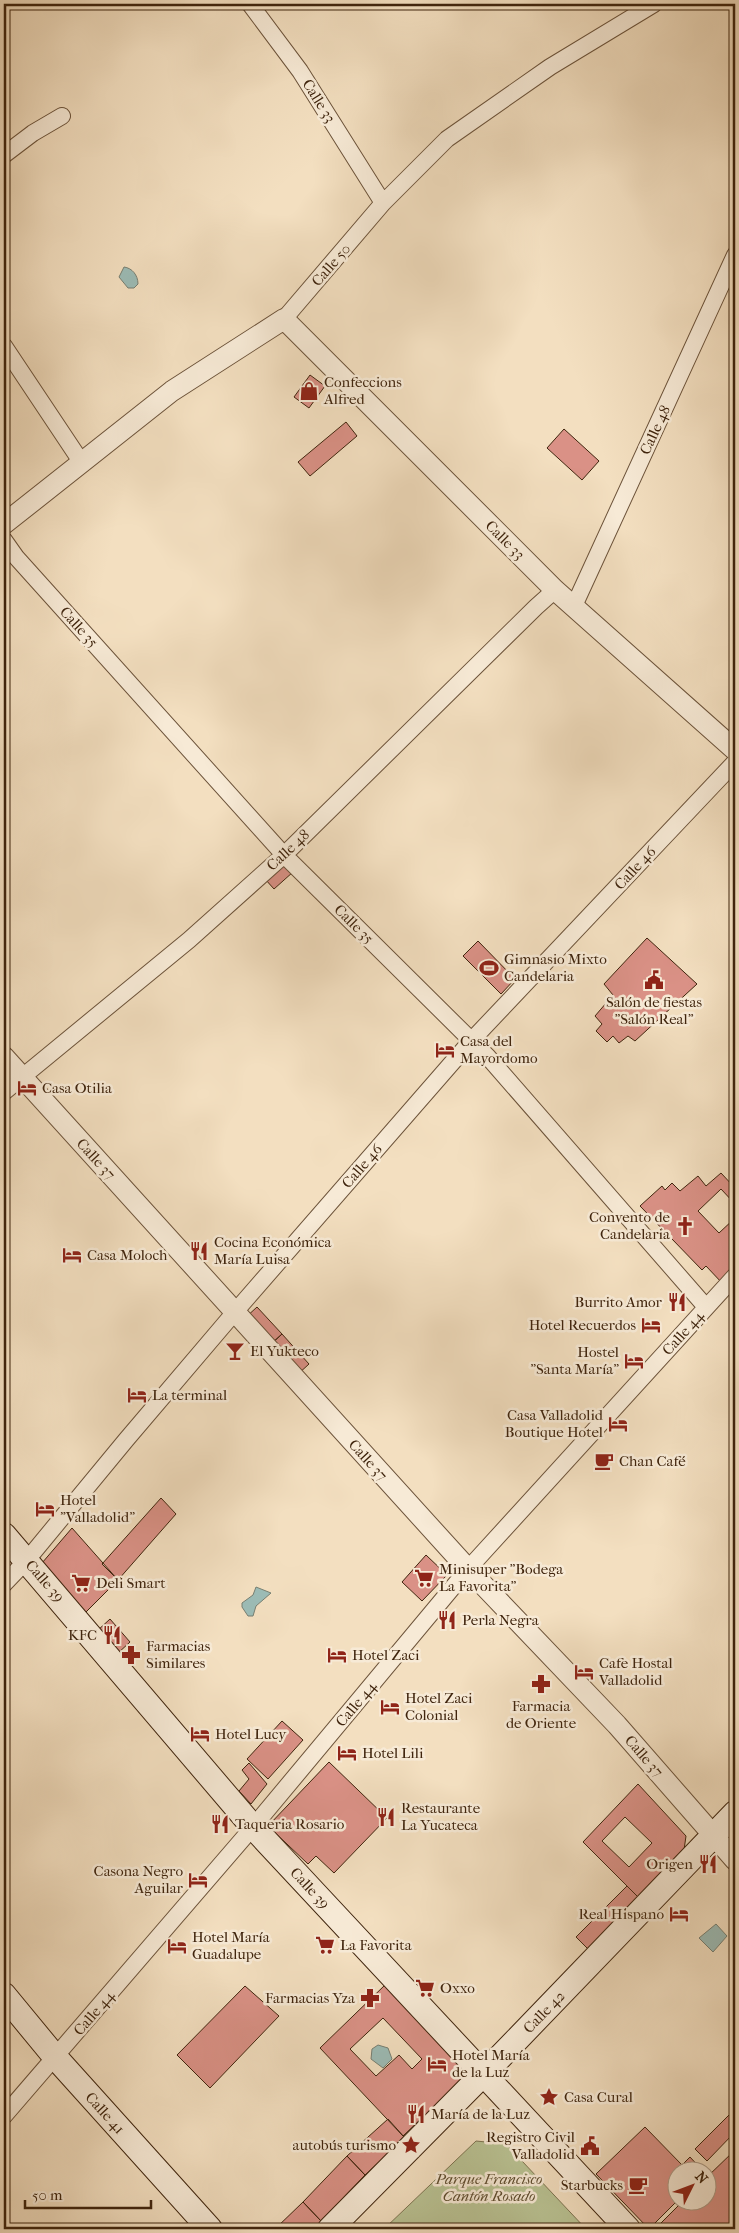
<svg xmlns="http://www.w3.org/2000/svg" width="739" height="2233" font-family="'IM FELL French Canon',serif">
  <style>
    .green { fill: #b9c293; stroke: #7c7350 }
    .water { fill: #9cbcb6; stroke: #777f72 }
    .building { fill: #da9186; stroke: #3f240d; fill-rule: evenodd }
    .lines { fill: none; stroke-linecap: round; stroke-linejoin: round }
    .minor-casing { stroke: #6c533a; stroke-width: 18 }
    .tertiary-casing { stroke: #6c533a; stroke-width: 22 }
    .secondary-casing { stroke: #3f240d; stroke-width: 26 }
    .minor { stroke: #f7ead6; stroke-width: 16 }
    .tertiary { stroke: #f7ead6; stroke-width: 20 }
    .secondary { stroke: #f7ead6; stroke-width: 24 }
    .labels { text-anchor: middle; dominant-baseline: central; stroke-width: 5; stroke-linejoin: round; paint-order: stroke }
    .street-label { font-size: 15px; fill: #3f240d; stroke: #f7ead6 }
    .poi-label { font-size: 15px; fill: #3f240d; stroke: #f7ead6; text-anchor: start }
    .park-label { font-size: 15px; font-style: italic; fill: #5e4c2e; stroke: #f7ead6 }
  </style>
  <rect width="100%" height="100%" fill="#f3dfc0"/>
  <filter id="stains"><feTurbulence type="fractalNoise" baseFrequency=".004" numOctaves="4"/><feColorMatrix values="0 0 0 0 .2 0 0 0 0 .09 0 0 0 0 .02 0 0 0 .5 -.17"/></filter>
  <radialGradient id="worn" r=".72"><stop offset=".6" stop-color="#630" stop-opacity="0"/><stop offset="1" stop-color="#630" stop-opacity=".3"/></radialGradient>
  <path class="green" d="M476 2141 506 2144 586 2229H384Z"/>
  <path class="water" d="M124 267C132 268 138 275 138 284L134 288H128L119 277Z
    M256 1587 271 1593 256 1606 253 1616H248L242 1607V1603L253 1595Z
    M716 1924 727 1936 713 1952 699 1938Z
    M378 2045 388 2048 392 2059 383 2068 371 2059 372 2049Z"/>
  <path class="building" d="M310 375 325 386 309 408 294 397Z
    M346 422 357 436 310 476 298 462Z
    M564 429 599 461 582 480 547 448Z
    M284 863 293 872 274 889 265 879Z
    M647 938 697 984 635 1041 628 1036 619 1043 613 1036 607 1042 596 1031 602 1024 595 1016 613 995 604 984Z
    M478 941 515 979 501 994 463 956Z
    M721 1173 735 1188V1204L721 1189 698 1211 719 1233 735 1218V1271L723 1284 706 1266 702 1270 640 1206 662 1186 665 1190 672 1183 680 1191 698 1176 706 1186Z
    M257 1307 282 1334 270 1345 245 1318Z
    M282 1334 309 1364 297 1375 270 1345Z
    M161 1498 176 1514 118 1580 102 1564Z
    M72 1528 118 1580 85 1613 42 1563Z
    M426 1555 447 1575 422 1601 402 1582Z
    M110 1619 130 1642 117 1654 97 1631Z
    M282 1721 303 1740 268 1779 247 1759Z
    M329 1762 387 1818 334 1873 316 1856 308 1864 268 1826Z
    M249 1763 267 1784 251 1804 239 1791 249 1779 242 1770Z
    M638 1784 686 1836 684 1850 640 1899 583 1842ZM625 1817 652 1843 629 1867 602 1841Z
    M627 1886 640 1899 589 1950 576 1937Z
    M386 1984 467 2075 403 2136 320 2048ZM383 2018 422 2059 412 2069 399 2055 376 2076 350 2049Z
    M245 1986 279 2016 210 2088 177 2055Z
    M734 2110 735 2132 707 2161 695 2149Z
    M388 2119 405 2138 365 2175 347 2156Z
    M645 2127 682 2165 690 2157 702 2170H676L678 2200 649 2229 596 2174Z
    M735 2150V2229H664L660 2224 684 2200H706V2178Z
    M347 2156 365 2175 321 2221 303 2202Z
    M303 2202 321 2221 313 2229H275Z
    M660 2224 664 2229H654Z"/>
  <g class="lines">
    <g class="minor-casing">
      <path id="minor" d="M250 4 300 71 383 203
        M4 155 33 133 62 116
        M284 319 383 203 447 139 550 67 654 4
        M4 346 82 463
        M4 540 16 557 284 855 488 1057 706 1307
        M574 606 735 255
        M4 1092 189 940 284 855 536 607 555 590
        M4 1584 27 1560 126 1440 234 1313 471 1041 735 762
        M4 2116 253 1827 468 1569 735 1276"/>
    </g>
    <g class="tertiary-casing">
      <path id="tertiary" d="M4 524 172 391 284 319 555 590 735 750
        M4 1057 468 1569 617 1725 735 1860"/>
    </g>
    <g class="secondary-casing">
      <path id="secondary" d="M4 1535 253 1827 628 2229
        M4 1995 56 2058 210 2229
        M330 2229 501 2056 735 1813"/>
    </g>
    <use href="#minor" class="minor"/>
    <use href="#tertiary" class="tertiary"/>
    <use href="#secondary" class="secondary"/>
  </g>
  <defs>
    <g id="shop-bare" transform="scale(1.5)"><path d="M-5-2.5h2.3a2.7 3.5 0 0 1 5.4 0H5L5.5 6h-11ZM-1.5-2.5h3a1.5 2.3 0 0 0-3 0Z" fill="#8f2418" stroke="#f7ead6" stroke-width="2.5" paint-order="stroke"/></g>
    <g id="stadium-bare" transform="scale(1.5)"><path d="M0-5a6.5 5 0 1 0 0 10a6.5 5 0 1 0 0-10ZM-3.5-1.8h7v3.6h-7Z" fill="#8f2418" stroke="#f7ead6" stroke-width="2.5" paint-order="stroke"/></g>
    <g id="civic-bare" transform="scale(1.5)"><path d="M-.6-6.5H3V-4.5H.6V-3L4-1V1h2V6H-6V1h2V-1L-.6-3ZM-1.2 2.5V6h2.4V2.5Z" fill="#8f2418" stroke="#f7ead6" stroke-width="2.5" paint-order="stroke"/></g>
    <g id="hotel-bare" transform="scale(1.5)"><path d="M-6-4.5h1.5V1H6V5H4.5V3h-9V5H-6ZM-4 0a1.8 1.8 0 1 1 3.6 0ZM.5 0V-2.5h3Q6-2.5 6 0Z" fill="#8f2418" stroke="#f7ead6" stroke-width="2.5" paint-order="stroke"/></g>
    <g id="church-bare" transform="scale(1.5)"><path d="M-1.2-6h2.4v3.5h3.3v2.4h-3.3V6h-2.4V-.1h-3.3v-2.4h3.3Z" fill="#8f2418" stroke="#f7ead6" stroke-width="2.5" paint-order="stroke"/></g>
    <g id="restaurant-bare" transform="scale(1.5)"><path d="M-5-6h1v4h1v-4h1v4h1v-4h1v5L-1.5 .5V6h-2V.5L-5-1ZM5-6V6H3V1.5H1.5Q1.5-4 5-6Z" fill="#8f2418" stroke="#f7ead6" stroke-width="2.5" paint-order="stroke"/></g>
    <g id="bar-bare" transform="scale(1.5)"><path d="M-6-5H6L.8 .8V4.5H3.5V6h-7V4.5H-.8V.8Z" fill="#8f2418" stroke="#f7ead6" stroke-width="2.5" paint-order="stroke"/></g>
    <g id="cafe-bare" transform="scale(1.5)"><path d="M-5.5-4.5H6V0H3Q3 3.5 0 3.5H-2.5Q-5.5 3.5-5.5 0ZM3-3.2v2h1.7v-2ZM-6 4.5H4V6H-6Z" fill="#8f2418" stroke="#f7ead6" stroke-width="2.5" paint-order="stroke"/></g>
    <g id="supermarket-bare" transform="scale(1.5)"><path d="M-6-5.5h2.5l.6 2H6L4.5 2H-2.5L-4.4-4H-6ZM-1.5 3.2a1.3 1.3 0 1 0 .1 0ZM3 3.2a1.3 1.3 0 1 0 .1 0Z" fill="#8f2418" stroke="#f7ead6" stroke-width="2.5" paint-order="stroke"/></g>
    <g id="pharmacy-bare" transform="scale(1.5)"><path d="M-2-6h4v4h4v4h-4v4h-4v-4h-4v-4h4Z" fill="#8f2418" stroke="#f7ead6" stroke-width="2.5" paint-order="stroke"/></g>
    <g id="sight-bare" transform="scale(1.5)"><path d="M0-6L1.8-2.2L6-1.7L2.9 1.2L3.7 5.4L0 3.3L-3.7 5.4L-2.9 1.2L-6-1.7L-1.8-2.2Z" fill="#8f2418" stroke="#f7ead6" stroke-width="2.5" paint-order="stroke"/></g>
  </defs>
  <g fill-rule="evenodd">
    <use href="#shop-bare" x="309" y="391"/>
    <use href="#stadium-bare" x="489" y="968"/>
    <use href="#civic-bare" x="654" y="980"/>
    <use href="#hotel-bare" x="445" y="1050"/>
    <use href="#hotel-bare" x="27" y="1088"/>
    <use href="#church-bare" x="685" y="1226"/>
    <use href="#restaurant-bare" x="199" y="1251"/>
    <use href="#hotel-bare" x="72" y="1255"/>
    <use href="#restaurant-bare" x="677" y="1302"/>
    <use href="#hotel-bare" x="651" y="1325"/>
    <use href="#bar-bare" x="235" y="1351"/>
    <use href="#hotel-bare" x="634" y="1361"/>
    <use href="#hotel-bare" x="137" y="1395"/>
    <use href="#hotel-bare" x="618" y="1424"/>
    <use href="#cafe-bare" x="604" y="1461"/>
    <use href="#hotel-bare" x="45" y="1509"/>
    <use href="#supermarket-bare" x="424" y="1578"/>
    <use href="#supermarket-bare" x="81" y="1583"/>
    <use href="#restaurant-bare" x="447" y="1620"/>
    <use href="#restaurant-bare" x="112" y="1635"/>
    <use href="#pharmacy-bare" x="131" y="1655"/>
    <use href="#hotel-bare" x="337" y="1655"/>
    <use href="#hotel-bare" x="584" y="1672"/>
    <use href="#pharmacy-bare" x="541" y="1684"/>
    <use href="#hotel-bare" x="390" y="1707"/>
    <use href="#hotel-bare" x="200" y="1734"/>
    <use href="#hotel-bare" x="347" y="1753"/>
    <use href="#restaurant-bare" x="386" y="1817"/>
    <use href="#restaurant-bare" x="220" y="1824"/>
    <use href="#restaurant-bare" x="708" y="1864"/>
    <use href="#hotel-bare" x="198" y="1880"/>
    <use href="#hotel-bare" x="679" y="1914"/>
    <use href="#supermarket-bare" x="325" y="1945"/>
    <use href="#hotel-bare" x="177" y="1946"/>
    <use href="#supermarket-bare" x="425" y="1988"/>
    <use href="#pharmacy-bare" x="370" y="1998"/>
    <use href="#hotel-bare" x="437" y="2064"/>
    <use href="#sight-bare" x="549" y="2097"/>
    <use href="#restaurant-bare" x="416" y="2114"/>
    <use href="#sight-bare" x="411" y="2145"/>
    <use href="#civic-bare" x="590" y="2146"/>
    <use href="#cafe-bare" x="638" y="2185"/>
  </g>
  <g class="labels">
    <g class="street-label">
      <text transform="translate(319 101) rotate(58)">Calle 33</text>
      <text transform="translate(331 265) rotate(-49)">Calle 50</text>
      <text transform="translate(655 430) rotate(-65)">Calle 48</text>
      <text transform="translate(505 540) rotate(45)">Calle 33</text>
      <text transform="translate(79 627) rotate(48)">Calle 35</text>
      <text transform="translate(288 850) rotate(-43)">Calle 48</text>
      <text transform="translate(635 868) rotate(-47)">Calle 46</text>
      <text transform="translate(354 924) rotate(45)">Calle 35</text>
      <text transform="translate(96 1159) rotate(48)">Calle 37</text>
      <text transform="translate(362 1166) rotate(-49)">Calle 46</text>
      <text transform="translate(683 1333) rotate(-48)">Calle 44</text>
      <text transform="translate(368 1460) rotate(48)">Calle 37</text>
      <text transform="translate(45 1581) rotate(49)">Calle 39</text>
      <text transform="translate(356 1704) rotate(-50)">Calle 44</text>
      <text transform="translate(644 1756) rotate(49)">Calle 37</text>
      <text transform="translate(310 1888) rotate(47)">Calle 39</text>
      <text transform="translate(544 2012) rotate(-46)">Calle 42</text>
      <text transform="translate(94 2013) rotate(-49)">Calle 44</text>
      <text transform="translate(105 2113) rotate(48)">Calle 41</text>
    </g>
    <g class="poi-label">
      <text x="324" y="382">Confeccions<tspan x="324" dy="17">Alfred</tspan></text>
      <text x="504" y="959">Gimnasio Mixto<tspan x="504" dy="17">Candelaria</tspan></text>
      <text x="654" y="1002" text-anchor="middle">Salón de fiestas<tspan x="654" dy="17">"Salón Real"</tspan></text>
      <text x="460" y="1041">Casa del<tspan x="460" dy="17">Mayordomo</tspan></text>
      <text x="42" y="1088">Casa Otilia</text>
      <text x="670" y="1217" text-anchor="end">Convento de<tspan x="670" dy="17">Candelaria</tspan></text>
      <text x="214" y="1242">Cocina Económica<tspan x="214" dy="17">María Luisa</tspan></text>
      <text x="87" y="1255">Casa Moloch</text>
      <text x="662" y="1302" text-anchor="end">Burrito Amor</text>
      <text x="636" y="1325" text-anchor="end">Hotel Recuerdos</text>
      <text x="250" y="1351">El Yukteco</text>
      <text x="619" y="1352" text-anchor="end">Hostel<tspan x="619" dy="17">"Santa María"</tspan></text>
      <text x="152" y="1395">La terminal</text>
      <text x="603" y="1415" text-anchor="end">Casa Valladolid<tspan x="603" dy="17">Boutique Hotel</tspan></text>
      <text x="619" y="1461">Chan Café</text>
      <text x="60" y="1500">Hotel<tspan x="60" dy="17">"Valladolid"</tspan></text>
      <text x="439" y="1569">Minisuper "Bodega<tspan x="439" dy="17">La Favorita"</tspan></text>
      <text x="96" y="1583">Deli Smart</text>
      <text x="462" y="1620">Perla Negra</text>
      <text x="97" y="1635" text-anchor="end">KFC</text>
      <text x="146" y="1646">Farmacias<tspan x="146" dy="17">Similares</tspan></text>
      <text x="352" y="1655">Hotel Zaci</text>
      <text x="599" y="1663">Cafe Hostal<tspan x="599" dy="17">Valladolid</tspan></text>
      <text x="405" y="1698">Hotel Zaci<tspan x="405" dy="17">Colonial</tspan></text>
      <text x="541" y="1706" text-anchor="middle">Farmacia<tspan x="541" dy="17">de Oriente</tspan></text>
      <text x="215" y="1734">Hotel Lucy</text>
      <text x="362" y="1753">Hotel Lili</text>
      <text x="401" y="1808">Restaurante<tspan x="401" dy="17">La Yucateca</tspan></text>
      <text x="235" y="1824">Taqueria Rosario</text>
      <text x="693" y="1864" text-anchor="end">Origen</text>
      <text x="183" y="1871" text-anchor="end">Casona Negro<tspan x="183" dy="17">Aguilar</tspan></text>
      <text x="664" y="1914" text-anchor="end">Real Hispano</text>
      <text x="192" y="1937">Hotel María<tspan x="192" dy="17">Guadalupe</tspan></text>
      <text x="340" y="1945">La Favorita</text>
      <text x="440" y="1988">Oxxo</text>
      <text x="355" y="1998" text-anchor="end">Farmacias Yza</text>
      <text x="452" y="2055">Hotel María<tspan x="452" dy="17">de la Luz</tspan></text>
      <text x="564" y="2097">Casa Cural</text>
      <text x="431" y="2114">María de la Luz</text>
      <text x="575" y="2137" text-anchor="end">Registro Civil<tspan x="575" dy="17">Valladolid</tspan></text>
      <text x="396" y="2145" text-anchor="end">autobús turismo</text>
      <text x="623" y="2185" text-anchor="end">Starbucks</text>
    </g>
    <g class="park-label">
      <text x="489" y="2179">Parque Francisco<tspan x="489" dy="17">Cantón Rosado</tspan></text>
    </g>
  </g>
  <rect width="739" height="2233" fill="none" stroke="#f3dfc0" stroke-width="20"/>
  <rect x="5" y="5" width="729" height="2223" fill="none" stroke="#3f240d" stroke-width="2.5"/>
  <rect x="10" y="10" width="719" height="2213" fill="none" stroke="#3f240d"/>
  <g transform="translate(692 2186) rotate(48)"><circle r="24" fill="#f7ead6" stroke="#ad9b86"/>
  <path d="M0-4L9 19L0 12L-9 19Z" fill="#8f2418"/>
  <text y="-8" font-size="14" font-weight="bold" text-anchor="middle" fill="#3f240d">N</text>
  </g>
  <path d="M25 2200v8h126v-8" fill="none" stroke="#3f240d" stroke-width="2.5"/>
  <text x="32" y="2200" font-size="15" fill="#3f240d" stroke="#f7ead6" stroke-width="4" paint-order="stroke">50 m</text>
  <rect width="100%" height="100%" filter="url(#stains)"/>
  <rect width="100%" height="100%" fill="url(#worn)"/>
</svg>
